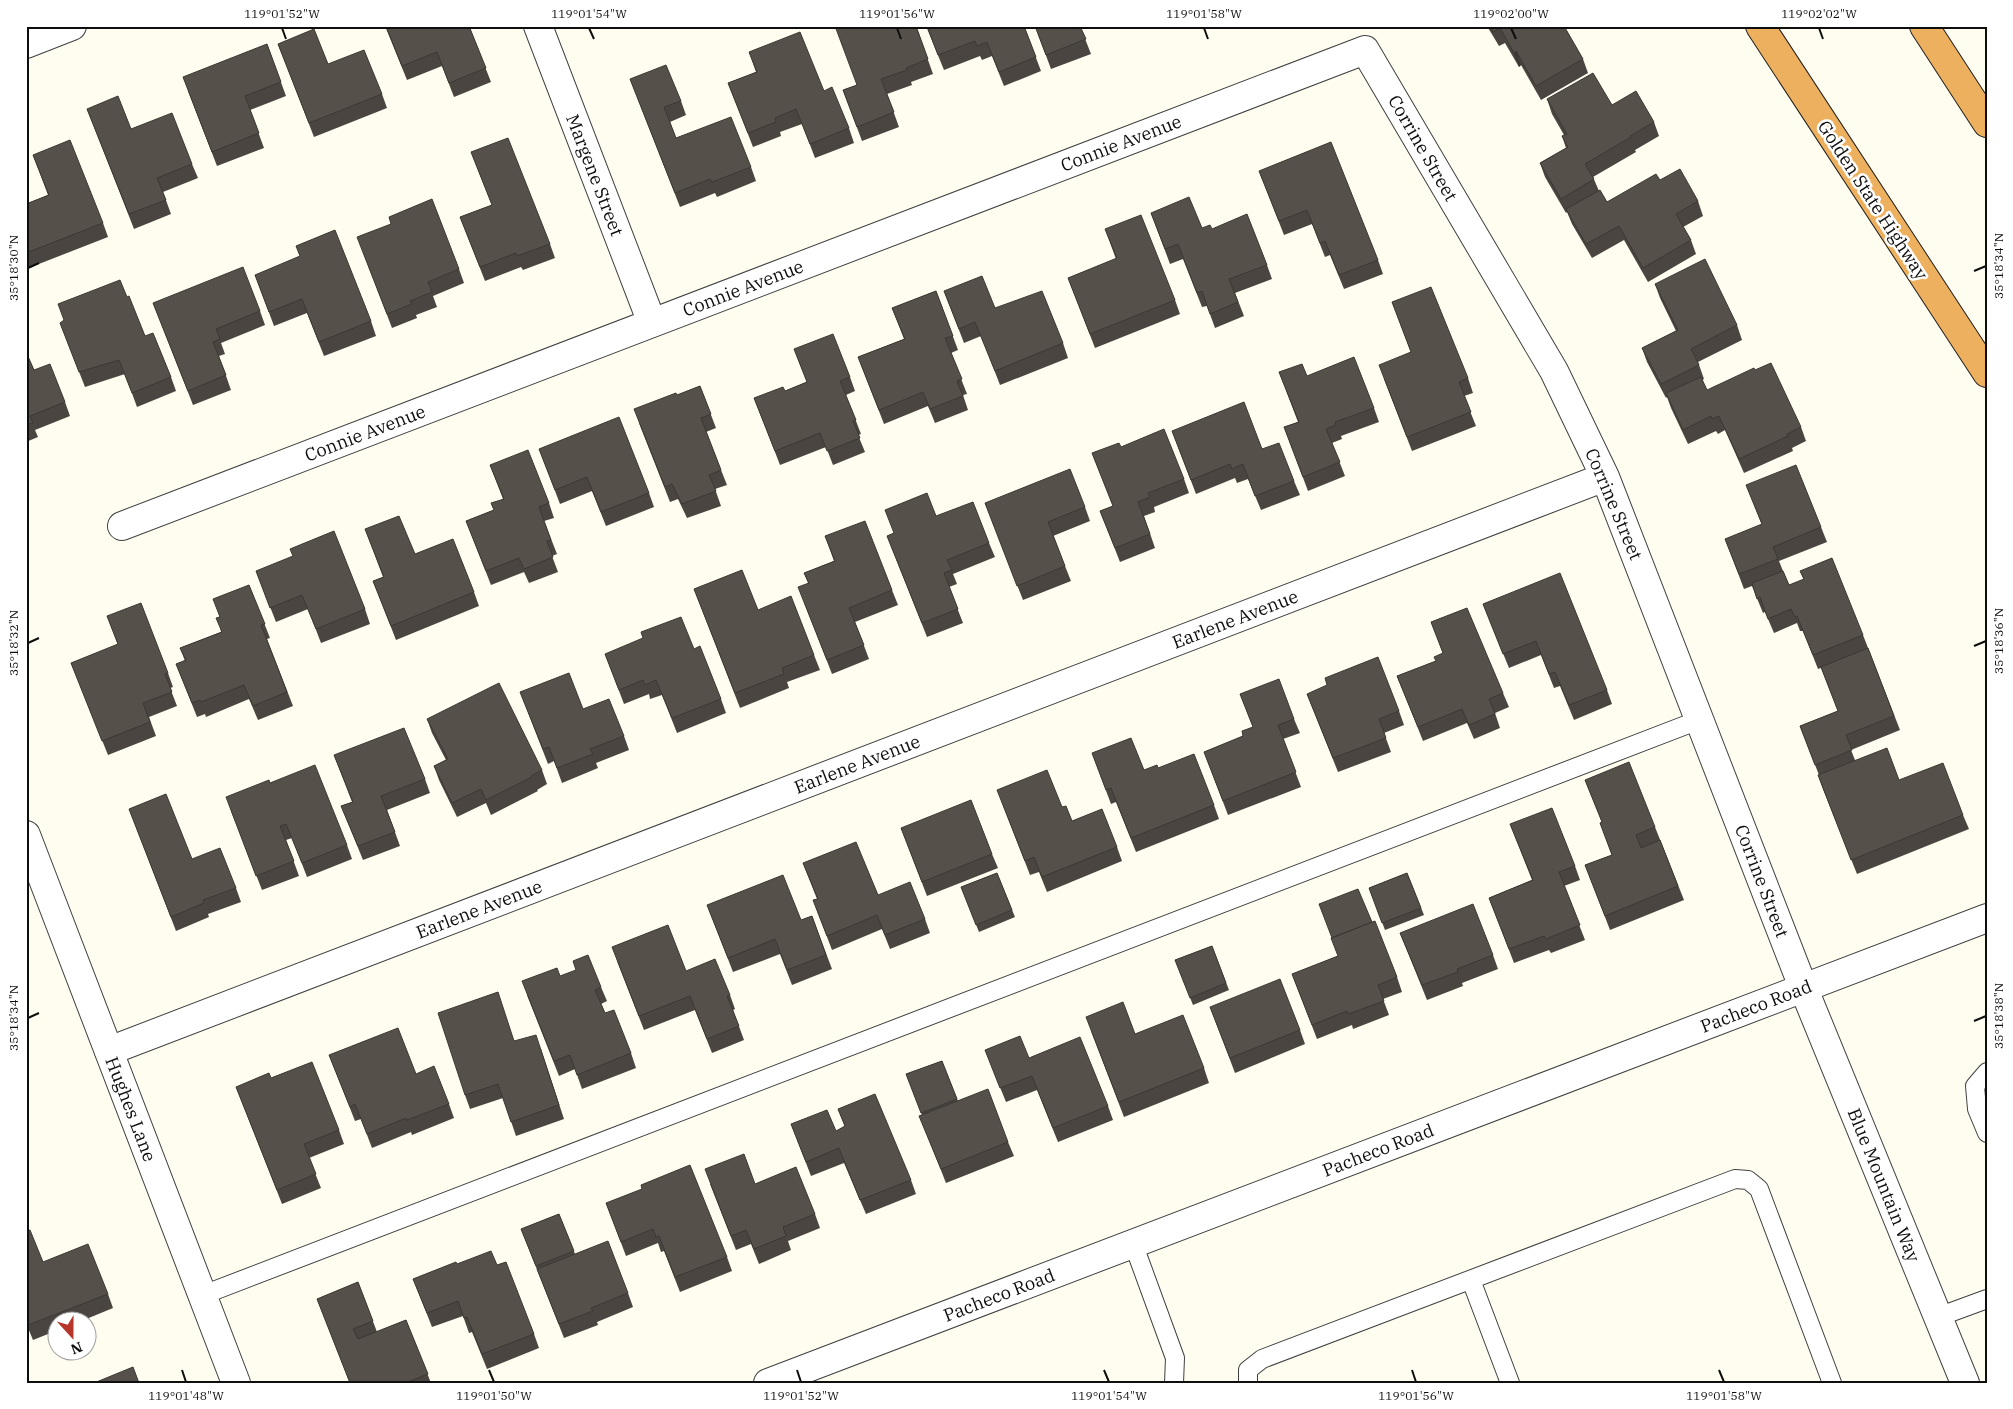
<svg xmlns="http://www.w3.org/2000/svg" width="2013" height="1409" font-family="'IBM Plex Serif',serif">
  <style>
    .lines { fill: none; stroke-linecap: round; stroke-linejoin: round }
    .service-casing { stroke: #414141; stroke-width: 20 }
    .minor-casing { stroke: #414141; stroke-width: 30 }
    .tertiary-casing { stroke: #414141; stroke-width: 30 }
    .motorway-casing { stroke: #1f1f1f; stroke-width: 30 }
    .service { stroke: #fff; stroke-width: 18 }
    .minor { stroke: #fff; stroke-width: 28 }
    .tertiary { stroke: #fff; stroke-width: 28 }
    .motorway { stroke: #edb05e; stroke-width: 28 }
    .wall { fill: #4a4540 }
    .shaded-wall { fill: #3c3834 }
    .building { fill: #56504b; stroke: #3c3834 }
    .ticks { fill: none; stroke: #0e0e0e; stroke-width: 2 }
    .labels { text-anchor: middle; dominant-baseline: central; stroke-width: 5; stroke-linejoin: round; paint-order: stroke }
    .street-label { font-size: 18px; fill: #0e0e0e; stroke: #fff }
    .neatline { fill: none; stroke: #0e0e0e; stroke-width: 2 }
    .ticks-label { font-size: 12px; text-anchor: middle; fill: #0e0e0e }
  </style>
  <rect width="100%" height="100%" fill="#fefdef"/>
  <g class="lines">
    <g class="service-casing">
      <path id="service" d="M1987 1072 1975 1086 1977 1109 1987 1133
        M1133 1243 1175 1358 1174 1383
        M1471 1280 1510 1383
        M203 1295 1699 720
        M1938 1317 1987 1299
        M1248 1383V1370L1262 1359 1735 1179 1748 1180 1759 1189 1832 1383"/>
    </g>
    <g class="minor-casing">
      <path id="minor" d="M538 26 652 323
        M26 44 72 26
        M122 526 1365 50 1554 371 1605 477 1803 987 1965 1383
        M109 1051 1605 477"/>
    </g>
    <g class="tertiary-casing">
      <path id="tertiary" d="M26 835 236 1383
        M768 1383 1987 918"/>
    </g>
    <g class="motorway-casing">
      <path id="motorway" d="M1760 26 1987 373
        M1924 26 1987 123"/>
    </g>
    <use href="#service" class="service"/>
    <use href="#minor" class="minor"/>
    <use href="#tertiary" class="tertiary"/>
    <use href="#motorway" class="motorway"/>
  </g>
  <path class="wall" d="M385 26H469L491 82 454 97 442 66 407 80Z
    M916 26 933 74 911 82 912 85 887 94 899 127 862 141 843 90 857 85Z
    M926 26H1024L1041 71 1004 86 992 56 982 60 980 56 944 70Z
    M1035 26H1080L1091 54 1051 69Z
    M1487 26H1564L1583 59 1588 73 1541 100 1521 65 1519 67 1505 43 1499 46Z
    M267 44 286 96 250 110 264 148 217 166 188 91Z
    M278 44 328 64 382 94 387 108 314 137Z
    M749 52 824 91 849 128 854 143 815 158 802 124 780 132 781 136 753 147 728 83 756 72Z
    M630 79 681 101 686 115 670 122 676 138 751 167 756 181 717 197 715 193 680 207Z
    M1547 99 1612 105 1654 122 1659 136 1635 150 1636 152 1593 177 1599 191 1607 202 1660 180 1698 201 1703 216 1683 227 1691 240 1696 254 1648 282 1624 240 1592 258 1572 224 1567 212 1566 213 1545 177 1540 163 1566 148 1562 136 1564 135 1552 114Z
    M87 109 131 129 192 164 198 178 163 192 171 214 134 229Z
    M471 152 550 244 555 258 523 270 521 267 485 281 460 217 492 205Z
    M33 155 103 223 108 237 26 269V204L48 195Z
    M1259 171 1378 260 1383 274 1344 289 1330 255 1325 257 1312 224 1284 235Z
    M1151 213 1202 228 1212 229 1267 265 1272 279 1235 293 1244 316 1215 328 1207 306 1202 307 1183 259 1170 264Z
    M1105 229 1175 300 1180 314 1095 348 1068 278 1116 259Z
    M363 252 459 269 464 283 433 296 437 307 416 315 417 318 392 328Z
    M255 275 371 321 376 336 324 356 307 313 274 326Z
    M1655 284 1737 325 1742 340 1698 362 1704 379 1702 380 1707 390 1801 427 1806 441 1792 448 1793 451 1744 473 1725 430 1718 434 1716 431 1688 444 1671 408 1667 397 1666 398 1647 362 1642 348 1676 331 1660 298Z
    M936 291 958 350 951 353 967 394 963 395 968 410 935 423 928 406 884 424 858 357 904 339 892 308Z
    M944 291 995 308 1063 343 1068 358 1000 385 981 336 964 343Z
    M127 297 145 336 171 377 176 391 137 407 125 374 85 387 60 323Z
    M1392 302 1468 378 1473 393 1464 396 1476 426 1412 451 1384 379 1411 352Z
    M153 303 260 311 265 325 221 343 225 354 219 356 231 390 193 405Z
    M794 349 850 377 855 391 846 395 861 434 858 435 865 452 833 465 826 447 780 465 754 398 785 391 807 382Z
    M26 352 34 370 65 402 70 416 35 430 38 437 26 442Z
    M1279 372 1307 376 1374 408 1379 422 1341 436 1342 439 1332 443 1345 476 1308 491 1284 427 1298 422Z
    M700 386 716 428 706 432 727 485 715 489 721 506 687 518 678 499 670 502 639 423 677 395Z
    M1172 431 1262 449 1294 481 1300 495 1261 510 1248 479 1237 483 1235 478 1196 494Z
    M1121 447 1184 479 1189 493 1154 507 1155 512 1144 516 1155 548 1120 562 1100 511 1113 506 1092 453Z
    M539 449 649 493 654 507 606 526 592 491 560 504Z
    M490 465 549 503 554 518 544 521 557 554 552 556 558 572 529 583 524 572 491 585 466 521 494 510 503 499Z
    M1746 485 1821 527 1827 542 1779 561 1783 571 1789 585 1804 580 1800 571 1863 635 1900 730 1851 750 1855 760 1899 780 1963 815 1969 829 1857 874 1823 789 1818 775H1819L1800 726 1838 711 1821 668 1818 669 1803 631H1800L1797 623 1774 633 1765 612 1763 613 1752 586 1744 589 1725 539 1762 525Z
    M985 503 1085 507 1090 521 1053 536 1071 581 1023 600Z
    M936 516 989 543 995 557 953 574 957 584 949 587 963 623 927 637 887 536Z
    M365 529 415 554 474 592 479 606 396 640 373 581 383 577Z
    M825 536 892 590 898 605 855 622 869 659 832 674 804 602 808 583 804 573 834 561Z
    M256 571 365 609 370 624 321 643 308 609 276 622Z
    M249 585 270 638 267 639 293 706 258 720 249 699 206 717 205 714 197 717 176 664 185 661 180 648 221 632 219 617Z
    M694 589 758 610 814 655 820 670 787 682 789 688 740 708Z
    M1483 604 1607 690 1612 704 1574 720 1560 686 1554 688 1541 655 1509 668Z
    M107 616 168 673 173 687 170 688 177 706 149 717 156 736 108 755 71 663 118 645Z
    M1431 622 1503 693 1509 707 1495 713 1500 728 1474 739 1467 723 1423 741 1397 676 1436 661 1443 653Z
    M694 649 721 699 726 713 677 733 662 695 650 699 649 694 624 704 605 654Z
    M520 692 583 709 624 736 629 750 596 763 598 768 562 783 554 761 548 764Z
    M1240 694 1294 719 1300 733 1283 739 1301 787 1228 815 1204 752 1243 736 1253 727Z
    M1307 694 1399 711 1404 725 1384 733 1391 752 1338 772Z
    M427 719 542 770 547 784 537 790 538 791 491 815 486 803 457 817 439 780 434 766 446 760 432 733Z
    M1092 753 1144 770 1158 768 1214 805 1219 819 1136 852 1116 802 1111 804Z
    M334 755 425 779 430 793 387 810 400 846 363 860 341 806 352 802Z
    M1585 780 1655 827 1684 900 1610 930 1585 865 1612 855 1600 823 1602 822Z
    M270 783 347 845 352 859 307 877 292 838 286 840 299 876 262 890 231 811Z
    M1003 805 1062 807 1072 821 1117 847 1122 861 1047 892 1039 872 1030 875Z
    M129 809 192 859 236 888 241 902 208 914 209 917 176 931Z
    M1510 824 1575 866 1580 880 1564 886 1585 940 1551 953 1549 950 1514 963 1489 898 1532 880Z
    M901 828 992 854 998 868 927 896Z
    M803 863 878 895 925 919 930 933 890 949 882 929 832 950 813 900 817 899Z
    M997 873 1015 917 979 932 961 887Z
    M1407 873 1424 915 1385 930 1369 888Z
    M707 905 801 920 812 916 832 969 792 985 780 954 733 972Z
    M1372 922 1397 977 1402 992 1383 999 1389 1015 1353 1029 1352 1025 1317 1039 1292 974 1338 956Z
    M1400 933 1493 955 1498 969 1462 983 1463 986 1427 1000Z
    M1212 946 1229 990 1193 1005 1175 960Z
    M617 961 686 971 730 995 735 1009 733 1010 744 1040 712 1053 695 1010 644 1030Z
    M560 976 601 987 607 1001 601 1004 605 1013 631 1053 636 1068 582 1089 575 1069 559 1076 527 995Z
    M1210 1007 1300 1030 1305 1044 1235 1073Z
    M1091 1031 1135 1034 1204 1068 1209 1083 1124 1117Z
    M515 1041 541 1049 564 1119 516 1136 503 1098 470 1109 465 1095Z
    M985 1050 1029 1058 1108 1106 1113 1120 1058 1142 1037 1090 1006 1102Z
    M329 1055 416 1074 449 1104 454 1118 412 1135 411 1132 372 1148 361 1119 355 1121Z
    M942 1061 958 1101 1008 1142 1014 1156 946 1183 925 1130 919 1116 922 1115 906 1074Z
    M271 1078 339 1130 344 1144 309 1158 321 1188 282 1204 236 1087Z
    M838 1109 911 1180 916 1194 866 1214 844 1163 811 1176 791 1124 836 1131 845 1127Z
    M710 1184H755L815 1214 820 1228 788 1241 791 1250 759 1264 751 1244 736 1250Z
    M606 1203 727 1257 732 1271 680 1292 664 1251 661 1252 658 1243 626 1256Z
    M559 1214 575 1254 628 1293 633 1307 597 1322 598 1325 564 1338 521 1229Z
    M26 1231 43 1262 108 1294 113 1308 79 1322H58V1330L33 1340 26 1323Z
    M457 1264 497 1265 534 1334 539 1348 487 1369 472 1332 469 1333 463 1316 432 1327 413 1279Z
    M358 1282 377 1332 406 1320 431 1383H350L317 1299Z"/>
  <path class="shaded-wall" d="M1516 51 1521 65 1519 67 1514 53Z"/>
  <path class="building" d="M386 26H469L486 68 449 83 437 52 402 66Z
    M835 26H916L928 59 906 68 907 70 881 79 894 112 857 127 843 90 857 85Z
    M927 26H1024L1036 57 999 72 987 42 977 46 975 41 938 55Z
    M1035 26H1080L1086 39 1046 55Z
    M1490 26H1564L1583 59 1536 86 1516 51 1514 53 1500 28 1493 32Z
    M314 29 328 64 364 50 382 94 309 123 278 44Z
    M800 32 824 91 832 87 849 128 810 144 796 109 775 118 776 122 748 133 728 83 757 72 749 52Z
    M267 44 281 82 245 96 259 133 212 152 183 77Z
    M666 65 681 101 664 107 676 138 731 117 751 167 712 182 710 179 675 193 630 79Z
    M1593 73 1612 105 1636 91 1654 122 1630 136 1631 137 1585 164 1594 179 1561 199 1540 163 1568 147 1562 136 1567 134 1547 99Z
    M118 96 131 129 172 113 192 164 157 178 166 200 129 214 87 109Z
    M508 138 550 244 517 256 516 253 480 267 460 217 492 205 471 152Z
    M70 140 103 223 26 253V204L49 195 33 155Z
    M1331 142 1378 260 1339 275 1325 241 1320 243 1307 210 1279 221 1259 171Z
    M1680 169 1698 201 1676 214 1691 240 1643 268 1619 226 1586 244 1566 209 1600 190 1607 202 1656 174 1660 180Z
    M1189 197 1202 228 1210 225 1212 229 1247 214 1267 265 1229 279 1238 302 1210 314 1202 291 1197 293 1178 244 1165 249 1151 213Z
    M432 199 459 269 428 282 432 292 410 301 412 304 387 314 357 237 391 224 389 217Z
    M1141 215 1175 300 1090 334 1068 278 1117 258 1105 229Z
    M335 230 371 321 319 342 302 299 269 312 255 275 300 256 296 246Z
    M1705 259 1737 325 1691 349 1699 365 1661 384 1642 348 1678 330 1655 284Z
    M243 267 260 311 216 329 220 339 213 342 226 375 188 391 153 303Z
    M982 276 995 308 1042 291 1063 343 995 371 975 322 959 329 944 291Z
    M120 280 127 297 129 296 145 336 153 333 171 377 132 393 119 360 79 372 60 323 64 320 58 304Z
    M1431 287 1468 378 1459 382 1471 412 1407 437 1379 365 1411 352 1392 302Z
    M936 291 953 336 945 338 962 379 957 381 963 396 930 409 923 392 879 410 858 357 905 339 892 308Z
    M833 334 850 377 840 381 856 420 853 421 860 438 827 451 820 433 775 451 754 398 783 387 785 391 807 382 794 349Z
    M26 352 34 370 50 364 65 402 30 416 33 423 26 425Z
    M1354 357 1374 408 1335 422 1336 425 1326 429 1340 462 1303 477 1284 427 1299 422 1279 372 1302 364 1307 376Z
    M1771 363 1801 427 1787 434 1788 436 1739 459 1719 416 1712 419 1711 416 1683 430 1666 393 1701 377 1707 390 1754 368 1755 370Z
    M700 386 711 414 701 418 721 470 709 475 716 491 682 504 672 484 665 487 634 409 676 393 677 395Z
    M1244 402 1262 449 1279 443 1294 481 1255 496 1243 464 1232 469 1230 464 1191 480 1172 431Z
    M619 417 649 493 601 512 587 477 555 490 539 449Z
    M1164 429 1184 479 1148 493 1150 497 1138 502 1150 534 1115 548 1100 511 1113 506 1092 453 1119 443 1121 447Z
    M528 450 549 503 539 507 551 540 547 541 553 557 524 569 519 558 486 571 466 521 494 510 491 503 504 499 490 465Z
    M1796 465 1821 527 1773 547 1778 559 1739 574 1725 539 1762 524 1746 485Z
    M1070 469 1085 507 1048 522 1065 566 1017 586 985 503Z
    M927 493 936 516 973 502 989 543 947 560 952 570 944 573 958 609 922 623 887 536 894 533 885 510Z
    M399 516 415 554 453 539 474 592 391 626 373 581 384 577 365 529Z
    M865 521 892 590 849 608 864 645 827 660 798 587 809 583 804 573 835 561 825 536Z
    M334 531 365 609 316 629 302 595 270 608 256 571 293 556 290 549Z
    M1832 558 1863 635 1813 655 1797 616 1795 617 1791 609 1768 619 1760 597 1757 599 1752 583 1783 571 1789 585 1804 579 1800 571Z
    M742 570 758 610 791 596 814 655 782 668 784 674 735 693 694 589Z
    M1560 573 1607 690 1569 705 1555 672 1549 674 1536 641 1503 654 1483 604Z
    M249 585 265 624 261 625 287 692 253 706 244 685 201 702 200 700 192 703 176 664 186 660 180 648 222 632 216 618 220 617 213 599Z
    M141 603 168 673 165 674 172 692 143 703 150 722 102 741 71 663 118 644 107 616Z
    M1467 608 1503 693 1489 699 1495 714 1469 725 1462 709 1418 727 1397 676 1436 661 1434 657 1443 653 1431 622Z
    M681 617 694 649 700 646 721 699 672 718 656 680 645 685 643 680 619 690 605 654 643 638 641 632Z
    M1868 648 1894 716 1846 735 1852 750 1815 765 1800 726 1838 711 1821 667Z
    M1378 657 1399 711 1379 719 1386 738 1333 758 1307 694 1327 685 1325 678Z
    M569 673 583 709 609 699 624 736 590 749 593 754 557 768 549 747 543 749 520 692Z
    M1279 679 1294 719 1278 725 1296 772 1223 801 1204 752 1243 736 1242 731 1253 727 1240 694Z
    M499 683 542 770 531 776 532 777 486 800 481 789 452 803 434 766 448 759 427 719Z
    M404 728 425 779 381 796 395 832 358 846 341 806 353 802 334 755Z
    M1131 738 1144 770 1157 765 1158 768 1194 754 1214 805 1131 838 1111 788 1106 790 1092 753Z
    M1887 748 1899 780 1943 763 1963 815 1851 860 1818 775Z
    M1629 762 1655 827 1636 835 1641 848 1660 840 1678 886 1605 916 1585 865 1612 855 1600 823 1602 822 1585 780Z
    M315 765 347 845 302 863 286 824 280 826 294 861 256 876 226 797 269 780 270 783Z
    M1047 770 1062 807 1066 806 1072 821 1102 809 1117 847 1042 877 1034 857 1025 861 997 790Z
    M166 794 192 859 220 848 236 888 203 900 204 903 171 917 129 809Z
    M971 800 992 854 922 882 901 828Z
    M1552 808 1575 866 1559 872 1580 925 1546 939 1544 936 1509 949 1489 898 1533 880 1510 824Z
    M856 842 878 895 910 882 925 919 885 935 877 915 827 936 813 900 818 899 803 863Z
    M997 873 1012 910 976 925 961 887Z
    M1407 873 1421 908 1382 923 1369 888Z
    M783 875 801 920 812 916 826 955 787 970 775 939 728 958 707 905Z
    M1358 889 1372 922 1332 938 1319 904Z
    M1473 904 1493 955 1457 969 1458 972 1422 985 1400 933Z
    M1375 921 1397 977 1378 985 1384 1001 1348 1014 1347 1011 1312 1025 1292 974 1338 956 1331 938Z
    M668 925 686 971 715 959 730 995 727 996 739 1026 707 1039 690 996 639 1016 612 947Z
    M1212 946 1226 983 1190 998 1175 960Z
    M588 955 601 987 595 990 605 1013 614 1010 631 1053 577 1075 570 1055 554 1061 522 981 557 968 560 976 576 970 573 961Z
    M1280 979 1300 1030 1230 1058 1210 1007Z
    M498 992 514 1041 536 1035 559 1105 511 1122 498 1084 465 1095 438 1013Z
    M1123 1002 1135 1034 1183 1015 1204 1068 1119 1102 1086 1017Z
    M398 1028 416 1074 434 1066 449 1104 407 1120 406 1118 367 1134 355 1104 350 1107 329 1055Z
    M1020 1036 1029 1058 1080 1037 1108 1106 1053 1128 1032 1076 1000 1088 985 1050Z
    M942 1061 957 1099 921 1113 906 1074Z
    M312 1062 339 1130 304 1144 316 1174 277 1190 236 1087 269 1073 271 1078Z
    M988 1089 1008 1142 941 1169 919 1116Z
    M875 1094 911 1180 860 1200 839 1148 806 1162 791 1124 827 1110 836 1131 845 1126 838 1109Z
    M744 1154 755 1184 796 1167 815 1214 783 1227 786 1236 754 1249 746 1230 731 1236 705 1169Z
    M690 1165 727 1257 675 1277 659 1236 656 1237 653 1229 621 1242 606 1203 642 1189 641 1185Z
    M559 1214 574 1251 536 1266 521 1229Z
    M30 1230 43 1262 88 1244 108 1294 28 1325 26 1321V1231Z
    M608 1241 628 1293 591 1308 593 1311 559 1324 537 1269Z
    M491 1251 497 1265 506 1262 534 1334 482 1354 467 1317 464 1318 458 1301 427 1313 413 1279 456 1262 457 1264Z
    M358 1282 373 1321 353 1329 358 1339 406 1320 428 1374 405 1383H350L317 1299Z
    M133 1367 139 1383H94Z"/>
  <path class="ticks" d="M282 28 286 39M589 28 594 39M897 28 901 39M1204 28 1208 39M1511 28 1516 39M1819 28 1823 39M28 268 39 263M1974 271 1986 266M28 643 39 638M1974 646 1986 641M28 1018 39 1013M1974 1021 1986 1016M182 1370 186 1382M489 1370 494 1382M797 1370 801 1382M1104 1370 1109 1382M1412 1370 1416 1382M1719 1370 1724 1382"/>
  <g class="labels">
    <g class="street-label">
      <text transform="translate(1121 143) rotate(-21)">Connie Avenue</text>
      <text transform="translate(1423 148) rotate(60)">Corrine Street</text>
      <text transform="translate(595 175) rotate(69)">Margene Street</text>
      <text transform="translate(1873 200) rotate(57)">Golden State Highway</text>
      <text transform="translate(743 288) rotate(-21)">Connie Avenue</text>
      <text transform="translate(365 433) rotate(-21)">Connie Avenue</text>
      <text transform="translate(1614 504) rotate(67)">Corrine Street</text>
      <text transform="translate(1235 619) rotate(-21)">Earlene Avenue</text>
      <text transform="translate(857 764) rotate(-21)">Earlene Avenue</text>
      <text transform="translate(1762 881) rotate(69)">Corrine Street</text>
      <text transform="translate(479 909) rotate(-21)">Earlene Avenue</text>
      <text transform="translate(1756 1006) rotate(-21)">Pacheco Road</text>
      <text transform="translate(131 1109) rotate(69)">Hughes Lane</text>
      <text transform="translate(1378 1150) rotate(-21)">Pacheco Road</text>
      <text transform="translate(1884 1185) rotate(68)">Blue Mountain Way</text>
      <text transform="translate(999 1295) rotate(-21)">Pacheco Road</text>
    </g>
  </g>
  <rect width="2013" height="1409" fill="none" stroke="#ffffff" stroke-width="55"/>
  <g transform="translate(72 1336) rotate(159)"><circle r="24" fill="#ffffff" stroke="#9f9f9f"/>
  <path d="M0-4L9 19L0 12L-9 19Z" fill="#b7362c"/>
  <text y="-8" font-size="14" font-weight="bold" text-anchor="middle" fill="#0e0e0e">N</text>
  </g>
  <rect x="28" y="28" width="1958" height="1354" class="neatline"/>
  <g class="ticks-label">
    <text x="282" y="18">119°01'52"W</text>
    <text x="589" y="18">119°01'54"W</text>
    <text x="897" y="18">119°01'56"W</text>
    <text x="1204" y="18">119°01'58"W</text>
    <text x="1511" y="18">119°02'00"W</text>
    <text x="1819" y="18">119°02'02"W</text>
    <text transform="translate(1999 266) rotate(-90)" y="4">35°18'34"N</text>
    <text transform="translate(14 268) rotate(-90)" y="4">35°18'30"N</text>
    <text transform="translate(1999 641) rotate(-90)" y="4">35°18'36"N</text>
    <text transform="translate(14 643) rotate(-90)" y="4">35°18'32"N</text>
    <text transform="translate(1999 1016) rotate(-90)" y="4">35°18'38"N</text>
    <text transform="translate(14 1018) rotate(-90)" y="4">35°18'34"N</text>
    <text x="186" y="1400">119°01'48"W</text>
    <text x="494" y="1400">119°01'50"W</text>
    <text x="801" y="1400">119°01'52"W</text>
    <text x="1109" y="1400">119°01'54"W</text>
    <text x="1416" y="1400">119°01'56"W</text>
    <text x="1724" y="1400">119°01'58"W</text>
  </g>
</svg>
